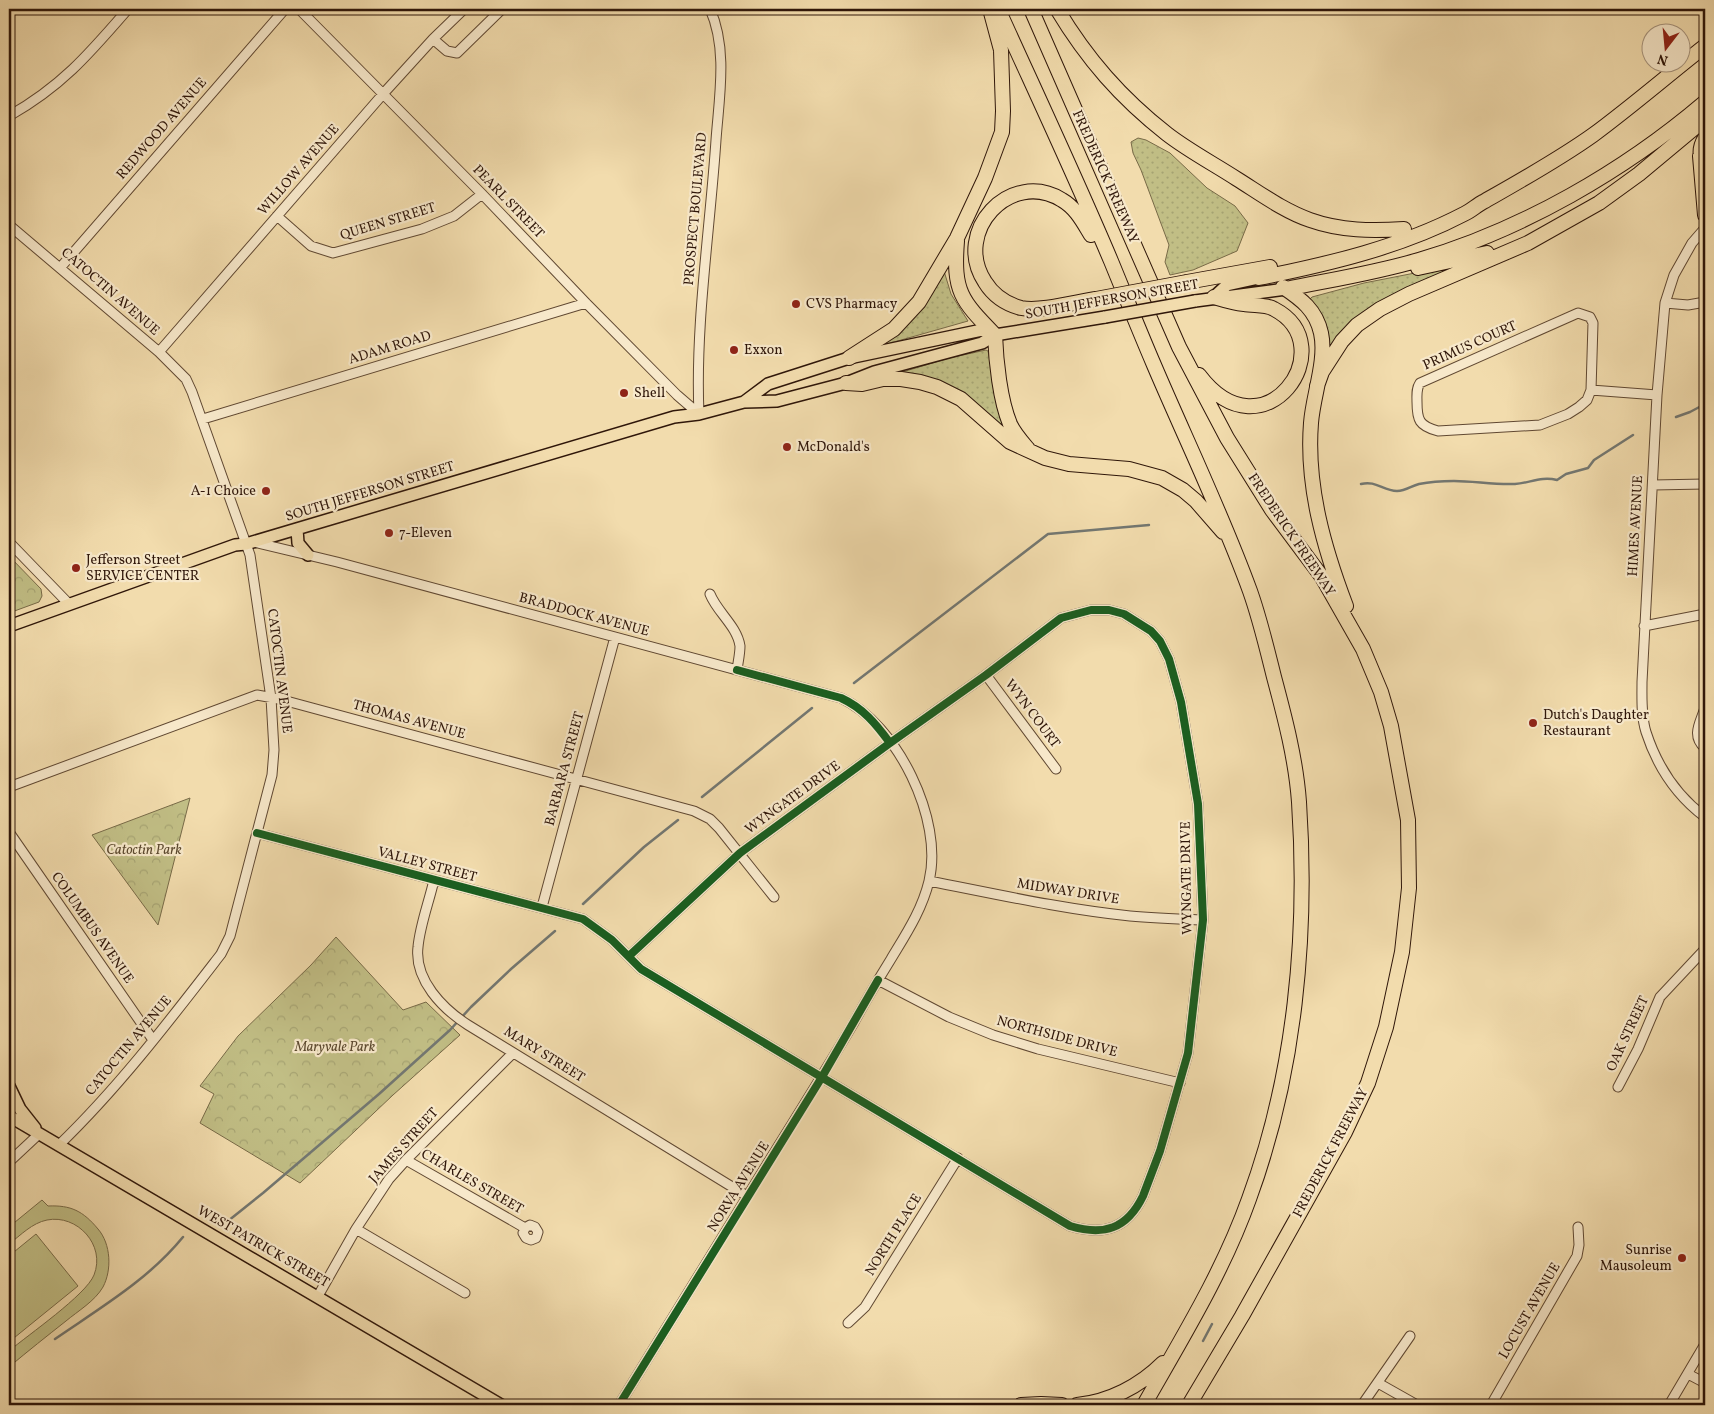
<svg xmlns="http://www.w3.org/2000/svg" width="1714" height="1414" font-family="Vollkorn,serif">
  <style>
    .grass { fill: url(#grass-dots); stroke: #786a47 }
    .park { fill: url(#park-crowns); stroke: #786a47 }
    .pitch { fill: #c1be85; stroke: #786a47 }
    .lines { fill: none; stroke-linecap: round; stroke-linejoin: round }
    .stream { stroke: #737771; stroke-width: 2.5 }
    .minor-casing { stroke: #604832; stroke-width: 11 }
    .major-casing { stroke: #2f1609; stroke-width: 14 }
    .highway-casing { stroke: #2f1609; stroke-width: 16 }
    .minor { stroke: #f7e8ca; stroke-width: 9 }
    .major { stroke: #f2dcad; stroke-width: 11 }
    .highway { stroke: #f2dcad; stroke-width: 14 }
    .major-bridge-casing { stroke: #2f1609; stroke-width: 14; stroke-linecap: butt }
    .highway-bridge-casing { stroke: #2f1609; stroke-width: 16; stroke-linecap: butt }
    .major-bridge { stroke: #f2dcad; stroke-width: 11 }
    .highway-bridge { stroke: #f2dcad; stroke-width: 14 }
    .cycleway-casing { stroke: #f7e8ca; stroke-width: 11 }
    .cycleway { stroke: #1b5e20; stroke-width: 8 }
    .poi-dot { fill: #8f2418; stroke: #f7e8ca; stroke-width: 2 }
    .labels { text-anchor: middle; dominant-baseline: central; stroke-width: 4.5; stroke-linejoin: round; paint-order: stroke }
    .street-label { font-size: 14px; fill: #2f1609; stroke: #f7e8ca }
    .poi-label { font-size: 14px; fill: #2f1609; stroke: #f7e8ca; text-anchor: start }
    .park-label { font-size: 14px; font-style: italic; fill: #5b482e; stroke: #f7e8ca }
  </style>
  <defs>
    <pattern id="grass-dots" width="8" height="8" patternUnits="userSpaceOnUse" patternTransform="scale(1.25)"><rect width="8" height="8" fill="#c1be85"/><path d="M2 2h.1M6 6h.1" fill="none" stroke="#a6a372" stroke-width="1.8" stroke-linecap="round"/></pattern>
    <pattern id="park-crowns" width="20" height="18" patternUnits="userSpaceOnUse" patternTransform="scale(1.25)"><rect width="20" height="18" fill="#c1be85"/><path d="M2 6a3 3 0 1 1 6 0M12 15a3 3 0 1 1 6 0" fill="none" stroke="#a6a372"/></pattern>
  </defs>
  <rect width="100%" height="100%" fill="#f2dcad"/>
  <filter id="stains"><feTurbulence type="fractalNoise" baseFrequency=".004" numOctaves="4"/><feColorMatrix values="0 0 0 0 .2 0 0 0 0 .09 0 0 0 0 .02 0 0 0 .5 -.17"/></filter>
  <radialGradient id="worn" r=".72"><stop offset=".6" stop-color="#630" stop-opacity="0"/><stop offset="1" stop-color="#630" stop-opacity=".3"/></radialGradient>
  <path class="grass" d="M1138 138 1146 140 1170 153 1207 188 1235 206 1248 223 1237 251 1193 270 1170 275 1165 262 1169 245 1141 170 1133 153 1131 142Z
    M1476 261 1431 280 1329 351 1321 315 1310 299 1312 297 1364 283Z
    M944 271 951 294 968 321 880 346Z
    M986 350 988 351 1001 416 1011 437 988 416 899 373 949 358Z"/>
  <path class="park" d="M9 556 41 589 42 596 39 602 9 613Z
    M190 798 158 925 92 835Z
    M336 937 403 1010 426 1002 460 1035 393 1095 300 1183 200 1123 214 1094 200 1086 238 1036 311 965Z"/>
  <path class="pitch" d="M42 1200 48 1206C71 1205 83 1211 98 1229 111 1244 112 1270 103 1287 95 1301 78 1311 66 1321 47 1336 28 1351 9 1367V1351C28 1335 86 1295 94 1275 106 1245 77 1214 47 1220 32 1223 21 1235 9 1244V1227Z
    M36 1234 78 1286 9 1342V1256Z"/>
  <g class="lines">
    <path class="stream" d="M1676 417 1690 412 1705 404
      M1361 484C1376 480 1383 491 1397 491 1406 491 1411 486 1419 484 1429 482 1443 481 1454 481 1474 481 1494 485 1515 484 1530 483 1541 476 1557 480L1566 474 1588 468 1594 460 1633 435
      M854 683 1048 534 1149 525
      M702 797 812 708
      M583 904 644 847 678 820
      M220 1224 228 1221 263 1193 379 1094 450 1030 471 1007 511 969 555 931
      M55 1339C100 1308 148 1280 183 1237
      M1203 1341 1212 1324"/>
    <g class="minor-casing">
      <path id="minor" d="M299 9 482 194 586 303 677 395 699 414
        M433 39 447 51 457 53 502 9
        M9 116C62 86 89 54 128 9
        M277 216 311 246 333 253 422 229 454 216 482 194
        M9 225 159 352 186 379 192 392 250 555 271 698 274 750 272 775 230 936 221 954C170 1020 119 1087 59 1145
        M1705 228 1692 243 1674 275 1665 303 1657 395 1642 682C1642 698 1641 716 1646 732 1657 766 1677 796 1705 817
        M60 268 285 9
        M1665 303 1688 305 1705 302
        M159 352 383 94 433 39 464 9
        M1591 390 1593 323 1590 317 1578 313 1420 383C1416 389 1417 395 1417 402 1417 420 1419 426 1438 431L1540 425 1568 414 1579 407 1587 400 1591 390 1657 395
        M699 414C695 325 710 230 716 140 719 98 728 49 710 9
        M203 419 586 303
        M1653 485 1705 484
        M9 542 69 604
        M254 542 337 562 841 698C897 724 944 820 929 881 922 910 906 934 891 959 878 980 865 1002 853 1024 819 1082 782 1139 747 1197 704 1266 662 1336 619 1405
        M710 594C717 612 737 626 740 646 740 654 738 662 737 670
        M1644 626 1705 614
        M986 675 1056 769
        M1705 708C1700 723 1691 736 1705 748
        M9 787 257 695 279 699 694 811 710 819 719 828 774 897
        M9 832 153 1040
        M257 833 583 919 612 940 641 969 1070 1226C1104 1236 1127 1229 1143 1196L1160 1151 1188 1053 1203 920 1198 804 1181 702 1169 659 1160 641 1151 631 1124 614 1109 610H1091L1061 618 986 675 890 743 740 853 629 956
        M434 880C429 902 420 925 418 947 414 980 443 1009 468 1025L747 1196
        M929 881C996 894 1062 909 1130 916 1154 918 1179 919 1203 920
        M542 907 615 637
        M878 980 949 1017 993 1035 1038 1049 1180 1083
        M1618 1087 1638 1049 1660 997 1705 949
        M406 1160 525 1228 530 1225 535 1227 538 1232 536 1238 531 1240 526 1238 523 1233 525 1228
        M9 1162 39 1134
        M356 1229 465 1293
        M318 1296 356 1229 389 1179 406 1160 513 1053
        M848 1323 865 1307 958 1158
        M1688 1374 1705 1383
        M1378 1383 1417 1405
        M1362 1405 1410 1336
        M1491 1405 1577 1256 1579 1245 1578 1227
        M1669 1405 1705 1344"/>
    </g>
    <g class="major-casing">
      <path id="major" d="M1214 297 1227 285 1259 278
        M1195 301 1286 289
        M744 402 768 384 849 358 982 330 993 334
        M297 529 298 543 308 555
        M9 626 235 545 246 544 674 417 699 414 744 402 777 401 846 383 874 372 982 343 995 335 1105 317
        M9 1086 20 1109 35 1128
        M9 1116 501 1405"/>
    </g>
    <g class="highway-casing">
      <path id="highway" d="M998 9C1036 93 1075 176 1111 261 1125 295 1139 330 1154 365 1186 440 1222 514 1250 591 1260 619 1267 649 1274 677 1285 718 1296 760 1299 802 1308 935 1295 1074 1249 1199 1223 1272 1182 1338 1144 1405
        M1031 9 1179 347 1227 438 1272 510 1322 577 1363 649 1381 692 1391 726 1408 820 1409 888 1402 952 1386 1027 1368 1083 1345 1132 1242 1316 1189 1405
        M1057 9C1087 59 1121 98 1167 134 1189 151 1214 164 1237 179 1261 194 1284 211 1310 220 1341 231 1372 231 1404 229
        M1700 156 1705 215
        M1703 163C1699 154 1700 146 1705 138
        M1091 235C1083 222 1076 208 1062 200 1010 168 952 232 985 282 993 295 1006 304 1021 308 1040 312 1076 302 1096 299
        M957 241C953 292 961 300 995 335 996 361 1000 400 1010 424 1014 433 1022 442 1028 449
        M1418 268 1487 253
        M1259 278C1329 264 1401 247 1464 214 1471 211 1477 205 1483 202 1520 181 1558 160 1593 135 1631 107 1668 75 1705 46
        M1187 282 1270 267
        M1283 287C1301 299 1316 310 1321 333 1327 360 1313 395 1311 423 1306 486 1324 548 1346 606
        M1286 289C1330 280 1375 273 1419 260 1522 230 1624 171 1705 102
        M849 358 894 329 919 302 957 238 985 178 1002 132 1003 111 1001 50 990 9
        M1199 375C1264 461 1345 346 1274 309 1265 304 1254 306 1244 304 1234 303 1224 300 1214 297
        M846 383 862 384 883 379H901L920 382 937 387 961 399 1010 442 1045 458 1069 464 1129 469 1162 478 1183 490 1196 501 1223 532
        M1317 386 1322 372 1342 341 1357 325 1380 309 1409 294 1528 243 1599 203 1639 174 1705 119
        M1021 1405 1041 1404 1062 1405
        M1077 1405C1109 1402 1140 1386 1163 1363"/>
    </g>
    <use href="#minor" class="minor"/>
    <use href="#major" class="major"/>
    <use href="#highway" class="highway"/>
    <g class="major-bridge-casing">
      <path id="major-bridge" d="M1105 317 1195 301"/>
    </g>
    <g class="highway-bridge-casing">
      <path id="highway-bridge" d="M1096 299 1187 282"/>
    </g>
    <use href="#major-bridge" class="major-bridge"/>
    <use href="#highway-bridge" class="highway-bridge"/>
    <g class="cycleway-casing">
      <path id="cycleway" d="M737 670 841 698C863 708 876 724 890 743
        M257 833 583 919 612 940 641 969 1070 1226C1104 1236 1127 1229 1143 1196L1160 1151 1188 1053 1203 920 1198 804 1181 702 1169 659 1160 641 1151 631 1124 614 1109 610H1091L1061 618 986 675 890 743 740 853 629 956
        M619 1405 822 1077 878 980"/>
    </g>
    <use href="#cycleway" class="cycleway"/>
  </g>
  <g class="poi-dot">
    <circle cx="796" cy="304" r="5"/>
    <circle cx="734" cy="350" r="5"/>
    <circle cx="624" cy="393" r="5"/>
    <circle cx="787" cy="447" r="5"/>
    <circle cx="266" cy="491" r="5"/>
    <circle cx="389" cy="533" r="5"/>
    <circle cx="76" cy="568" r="5"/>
    <circle cx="1533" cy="723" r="5"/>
    <circle cx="1682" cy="1258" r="5"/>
  </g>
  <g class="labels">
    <g class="street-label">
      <text transform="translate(162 129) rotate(-49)">REDWOOD AVENUE</text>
      <text transform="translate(299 170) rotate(-49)">WILLOW AVENUE</text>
      <text transform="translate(1105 177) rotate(66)">FREDERICK FREEWAY</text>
      <text transform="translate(508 202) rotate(46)">PEARL STREET</text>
      <text transform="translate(696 209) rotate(-85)">PROSPECT BOULEVARD</text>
      <text transform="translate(388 222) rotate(-17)">QUEEN STREET</text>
      <text transform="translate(110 292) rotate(41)">CATOCTIN AVENUE</text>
      <text transform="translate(1112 300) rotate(-10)">SOUTH JEFFERSON STREET</text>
      <text transform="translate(1470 346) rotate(-24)">PRIMUS COURT</text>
      <text transform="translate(390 348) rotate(-17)">ADAM ROAD</text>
      <text transform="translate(370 492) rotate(-17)">SOUTH JEFFERSON STREET</text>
      <text transform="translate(1636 526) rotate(-87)">HIMES AVENUE</text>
      <text transform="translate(1291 535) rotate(56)">FREDERICK FREEWAY</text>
      <text transform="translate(584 615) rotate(15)">BRADDOCK AVENUE</text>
      <text transform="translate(279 671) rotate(83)">CATOCTIN AVENUE</text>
      <text transform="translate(1032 714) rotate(53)">WYN COURT</text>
      <text transform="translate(409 720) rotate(15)">THOMAS AVENUE</text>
      <text transform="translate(565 769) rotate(-75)">BARBARA STREET</text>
      <text transform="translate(793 798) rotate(-36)">WYNGATE DRIVE</text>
      <text transform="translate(427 865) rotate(15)">VALLEY STREET</text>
      <text transform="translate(1187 878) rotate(-91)">WYNGATE DRIVE</text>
      <text transform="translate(1068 892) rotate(9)">MIDWAY DRIVE</text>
      <text transform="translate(92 928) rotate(55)">COLUMBUS AVENUE</text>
      <text transform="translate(1628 1034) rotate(-65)">OAK STREET</text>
      <text transform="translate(1057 1037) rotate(15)">NORTHSIDE DRIVE</text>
      <text transform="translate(129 1046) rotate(-50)">CATOCTIN AVENUE</text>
      <text transform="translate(544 1055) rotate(32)">MARY STREET</text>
      <text transform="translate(404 1146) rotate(-48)">JAMES STREET</text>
      <text transform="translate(1331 1153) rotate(-62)">FREDERICK FREEWAY</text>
      <text transform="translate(472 1182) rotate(30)">CHARLES STREET</text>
      <text transform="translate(739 1187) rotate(-58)">NORVA AVENUE</text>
      <text transform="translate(894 1235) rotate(-58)">NORTH PLACE</text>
      <text transform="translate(263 1247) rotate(30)">WEST PATRICK STREET</text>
      <text transform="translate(1530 1311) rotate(-60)">LOCUST AVENUE</text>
    </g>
    <g class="poi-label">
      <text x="806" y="304">CVS Pharmacy</text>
      <text x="744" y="350">Exxon</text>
      <text x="634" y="393">Shell</text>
      <text x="797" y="447">McDonald's</text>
      <text x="256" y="491" text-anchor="end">A-1 Choice</text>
      <text x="399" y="533">7-Eleven</text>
      <text x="86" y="560">Jefferson Street<tspan x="86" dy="16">SERVICE CENTER</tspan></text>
      <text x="1543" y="715">Dutch's Daughter<tspan x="1543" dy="16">Restaurant</tspan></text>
      <text x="1672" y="1250" text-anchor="end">Sunrise<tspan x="1672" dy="16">Mausoleum</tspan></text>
    </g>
    <g class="park-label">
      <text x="144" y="850">Catoctin Park</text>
      <text x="335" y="1047">Maryvale Park</text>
    </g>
  </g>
  <rect width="1714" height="1414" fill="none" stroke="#f2dcad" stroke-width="30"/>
  <rect x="10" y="10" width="1694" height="1394" fill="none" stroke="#2f1609" stroke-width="2.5"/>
  <rect x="15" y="15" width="1684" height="1384" fill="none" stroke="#2f1609"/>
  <g transform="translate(1666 48) rotate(196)"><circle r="24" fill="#f7e8ca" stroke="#a7947d"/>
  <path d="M0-4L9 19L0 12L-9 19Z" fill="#8f2418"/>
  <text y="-8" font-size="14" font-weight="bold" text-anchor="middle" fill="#2f1609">N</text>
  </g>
  <rect width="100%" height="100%" filter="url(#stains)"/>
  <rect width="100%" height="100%" fill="url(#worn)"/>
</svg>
